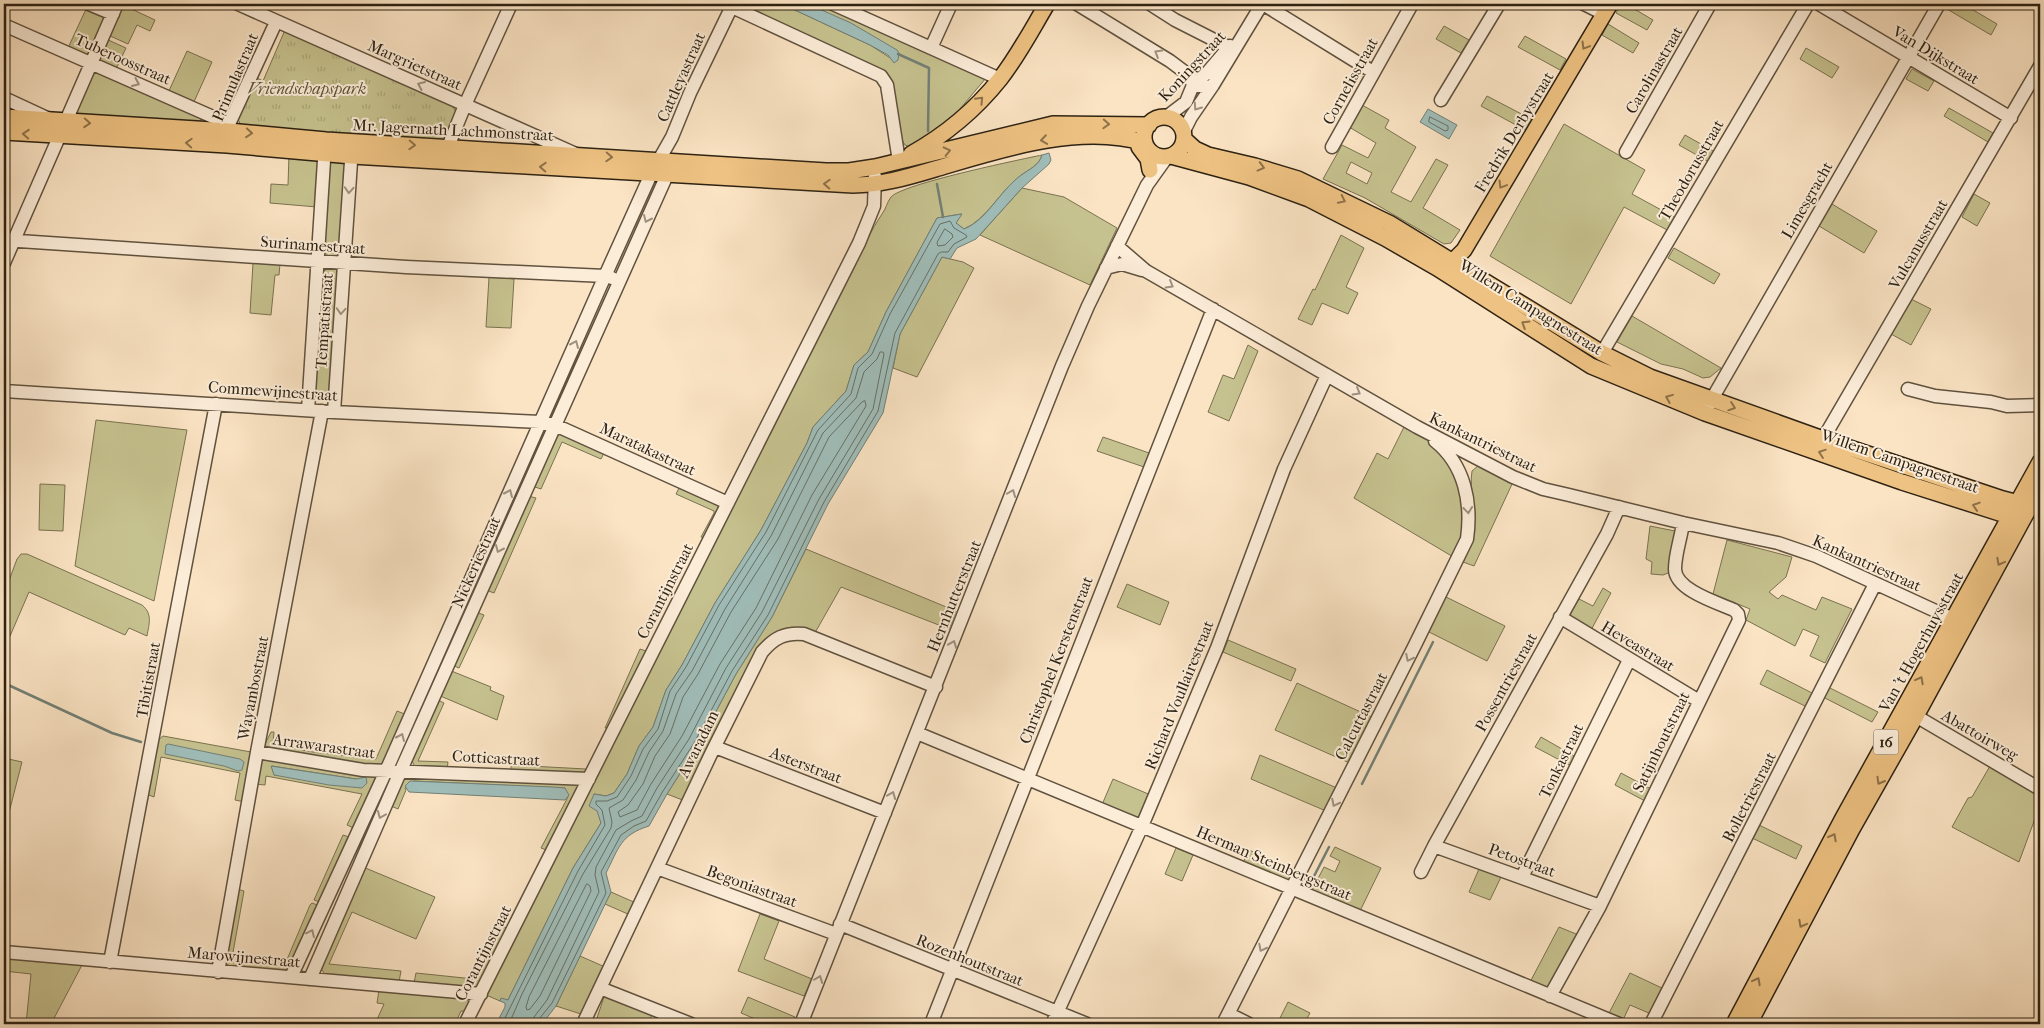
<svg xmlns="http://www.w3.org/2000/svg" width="2044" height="1028" font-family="'IM FELL French Canon',serif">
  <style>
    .green { fill: #c6c28f; stroke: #7a7251; fill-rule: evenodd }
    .park { fill: url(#park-tufts); stroke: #7a7251 }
    .water { fill: #a0beba; stroke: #728077 }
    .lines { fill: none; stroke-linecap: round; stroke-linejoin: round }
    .shore { stroke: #667066; stroke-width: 1 }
    .stream { stroke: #728077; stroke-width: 2.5 }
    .minor-casing { stroke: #60523f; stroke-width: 15 }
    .major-casing { stroke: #2d2213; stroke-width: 18 }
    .minor { stroke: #fcedd9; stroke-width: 12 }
    .major { stroke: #eec282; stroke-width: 15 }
    .oneway { stroke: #8e724a }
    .oneway2 { stroke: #9f9280 }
    .labels { text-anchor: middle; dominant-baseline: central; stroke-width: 4; stroke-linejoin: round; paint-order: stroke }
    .shield { fill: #fcedd9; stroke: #6b5f4e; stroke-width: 1 }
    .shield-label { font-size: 15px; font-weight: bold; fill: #2d2213 }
    .street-label { font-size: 16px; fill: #2d2213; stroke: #fcedd9 }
    .park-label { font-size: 16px; font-style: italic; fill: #5b5238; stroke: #fcedd9 }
  </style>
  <defs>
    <pattern id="park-tufts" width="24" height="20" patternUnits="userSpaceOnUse" patternTransform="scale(1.25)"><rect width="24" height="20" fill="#c6c28f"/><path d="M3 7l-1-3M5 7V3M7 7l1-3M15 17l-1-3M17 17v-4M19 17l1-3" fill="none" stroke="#aaa67a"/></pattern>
  </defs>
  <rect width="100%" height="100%" fill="#fbe4c4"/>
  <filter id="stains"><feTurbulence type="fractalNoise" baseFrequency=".004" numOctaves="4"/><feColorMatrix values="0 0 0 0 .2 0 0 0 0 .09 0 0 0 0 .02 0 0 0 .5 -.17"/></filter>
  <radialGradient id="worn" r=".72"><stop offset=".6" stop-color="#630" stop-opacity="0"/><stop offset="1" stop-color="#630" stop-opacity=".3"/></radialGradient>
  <path class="green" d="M121 4 155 20 150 31 137 25 128 44 108 35Z
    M744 4H782L870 45 895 61 898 60 822 10 808 4H823L986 78 949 122 910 147 905 145 902 140 891 86Z
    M1621 4H1626L1653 20 1647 30 1616 13Z
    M1950 4H1963L1997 24 1991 35 1947 9Z
    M87 7 105 16 90 56 67 50Z
    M1608 24 1639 43 1633 53 1602 35Z
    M1444 26 1469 40 1461 53 1436 39Z
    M1525 36 1566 59 1560 70 1518 47Z
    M106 39 126 48 115 71 98 60Z
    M1806 48 1839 67 1832 78 1800 59Z
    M187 51 212 62 193 104 168 93Z
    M1912 69 1934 81 1928 91 1906 79Z
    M95 72 200 116 201 122 76 115 75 111 92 74Z
    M1487 96 1533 120 1527 131 1481 106Z
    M1362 105 1389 120 1385 128 1416 147 1391 192 1411 202 1436 159 1448 165 1423 208 1460 230 1451 243 1444 244 1365 198 1323 179 1342 145 1368 158 1376 143 1349 127ZM1351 162 1372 173 1367 184 1346 173Z
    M1949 108 1993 133 1988 142 1944 116Z
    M1564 124 1645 170 1632 194 1676 218 1669 231 1624 207 1571 304 1490 256Z
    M1685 135 1715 152 1709 162 1679 145Z
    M289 155 315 158 318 161 317 207 270 203 271 184 288 185Z
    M1042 155C1039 166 1029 169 1020 176 999 192 987 219 964 229L956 223 961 214 937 218 886 312 868 352 854 365 846 391 813 427 807 443 761 530 715 603 682 665 666 690 653 727 639 746 627 774 614 793 606 796 594 794 601 823 573 868 508 1000 501 999 500 1001 486 995 854 268C863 249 871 230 882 214 886 209 887 202 891 197 902 184 1018 160 1042 155Z
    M333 160 344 161 347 167 340 255C334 259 328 256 322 252L330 163Z
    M1022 188 1064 197 1117 228 1090 285 980 235Z
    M1974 194 1990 203 1977 226 1962 217Z
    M1832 204 1877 231 1864 253 1819 226Z
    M1341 235 1364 248 1346 287 1358 293 1348 314 1322 303 1312 325 1298 319 1313 289 1315 290Z
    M1674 248 1720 274 1714 284 1668 258Z
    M942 257 963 262 974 268 917 377 893 368 900 334Z
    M253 263 280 264 279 275H275L271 315 250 313Z
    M332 267 338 268 330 400H318L312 397 321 272Z
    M489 277 514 279 511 328 486 327Z
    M1911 299 1931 309 1911 345 1891 334Z
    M1632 316 1721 368 1710 377 1703 378 1683 369 1661 364 1617 342Z
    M1248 345 1258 351 1229 421 1208 412 1223 375 1234 379Z
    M96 420 187 430 154 601 75 566Z
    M1404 427 1435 444 1442 452 1461 488 1465 523 1455 558 1354 498 1377 453 1388 459Z
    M561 434 604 453 601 459 562 442 541 489 532 486 557 436Z
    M1103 437 1152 454 1147 468 1097 451Z
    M1478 466 1489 469 1513 482 1474 566 1463 562C1468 551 1474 540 1474 527 1476 509 1469 490 1472 471Z
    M40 484 65 485 63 531 39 530Z
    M679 488 713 502 720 508 706 539 701 537 714 513V511L676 494Z
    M528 496 536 498 494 593 486 590Z
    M1650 526 1680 532 1673 571 1663 575 1651 574 1652 562 1646 559Z
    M1727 540 1792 557 1786 577 1769 592 1778 599 1782 595 1816 610 1822 597 1852 609 1825 663 1810 656 1819 636 1803 629 1795 646 1746 620 1750 609 1713 594Z
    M806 549 956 611 949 629 841 587 816 631 811 634 776 636 685 801 667 794 698 745 736 674 772 617Z
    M21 554H27L142 605C153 614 149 624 147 636L129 628 125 635 29 592 7 643 4 641V594L17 559Z
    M1127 584 1169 602 1160 625 1117 607Z
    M1603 588 1611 593 1590 632 1570 618 1571 612 1579 599 1593 606Z
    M1444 596 1505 626 1487 661 1427 631Z
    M476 612 484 615 459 668 452 665Z
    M1228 640 1296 669 1291 681 1223 652Z
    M640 649 649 652 611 728H605Z
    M449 670 491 687 490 690 504 696 497 720 438 695Z
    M1767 670 1814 694 1807 707 1760 684Z
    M1297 683 1374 718 1352 764 1275 730Z
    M1826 686 1878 712 1872 722 1821 696Z
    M436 699 444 703 418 761 448 762 447 770 415 767 412 761Z
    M397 711 407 715 385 764 378 769 266 748 265 744 271 732H274L273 744 313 752 376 759Z
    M163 736 251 752 245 802 235 800 240 773 161 757 154 797 146 794 157 741Z
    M1541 737 1576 757 1571 766 1535 747Z
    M1260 755 1337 788 1326 811 1251 779Z
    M4 758 22 762 4 832Z
    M263 758 379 774 356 829 347 825 362 794 266 776 265 785 255 784ZM272 766 356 779 274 775Z
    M511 765 586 769V773L511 771Z
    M1990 766 2040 794V805L2019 862 1952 827 1968 798 1972 797Z
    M1621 773 1651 789 1645 801 1615 785Z
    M406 776 576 783 579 790 549 851 541 848 568 797 565 788 414 781 405 788 406 790 398 809 391 806 402 780Z
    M1113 779 1153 796 1142 820 1101 807Z
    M1757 824 1802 846 1796 859 1750 837Z
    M343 835 352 838 322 903 314 900Z
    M1335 847 1381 868 1359 913 1311 892 1324 867 1335 872 1340 861 1330 856Z
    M1176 848 1193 855 1182 881 1165 874Z
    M1249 850 1297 870 1290 883 1242 865Z
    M363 867 435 897 416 939 352 912 329 964 401 971 399 982 326 976 320 967Z
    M1479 869 1501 877 1490 900 1469 892Z
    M237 889 244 891 232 958 286 962 310 905 312 903 320 906 289 970 231 967 224 962Z
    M611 892 636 903 630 915 605 904Z
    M760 914 779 921 764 959 812 979 804 996 738 971Z
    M501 925 510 930 478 987 474 989 414 983 416 973 474 979Z
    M1559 927 1581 936 1551 989 1529 984Z
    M580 956 605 967 584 1015 556 1006Z
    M4 957 82 965 51 1024H26L31 974 4 971Z
    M1630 973 1664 989 1651 1014 1630 1005 1622 1022 1608 1015Z
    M379 990 467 998 469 1003 466 1011H461L455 1024H375L384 1004 377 1003Z
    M605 994 653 1012 648 1024H615L597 1018Z
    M748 997 795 1017 792 1024H767L741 1013Z
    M1288 1002 1310 1013 1304 1024H1277Z"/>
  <path class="park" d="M285 30 452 104 457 114 444 141 242 128 237 117 255 77 263 81Z"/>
  <path class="water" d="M782 4H808L851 23 897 50 899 53 898 60 894 63 888 55 870 45Z
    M1428 109 1457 125 1449 139 1420 122Z
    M1049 153 1051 160 1049 164 1022 188 976 239 957 248 950 259 942 257 900 334 883 413 828 504 772 617 736 674 698 745 667 794 649 826C620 835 619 848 606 873L611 892 556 1006 542 1024H496L505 1007V1003L500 1001 501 998 508 1000 573 868 601 823 597 811 589 806 594 794 606 796 614 793 627 774 639 746 653 727 666 690 682 665 715 603 761 530 807 443 813 427 846 391 854 365 868 352 886 312 937 218 962 214 956 223 964 229C987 220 999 192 1020 176 1029 169 1039 166 1042 155Z
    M168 744 240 759 244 762 242 770 238 771 224 766 165 754 166 745Z
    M271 766 356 779 366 777 367 783 362 788 329 785 274 775Z
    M410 781 553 787 565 788 569 795 565 800 409 792 405 786Z"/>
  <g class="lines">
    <path class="shore" d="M1430 117 1448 126V130L1445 131 1429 122Z
      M945 229 952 234 953 237 945 245 938 246 937 243Z
      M865 401 866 406 812 495 756 608 720 664 682 736 651 784 637 810 620 817 618 812 628 805 643 784 655 756 670 734 683 697 698 674 731 612 778 539 829 437 862 402Z
      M587 884 590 886 591 891 540 996 530 1009 527 1010 526 1007 529 997Z
      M502 1024 578 871 605 825 602 810 596 804V801H607L617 797 631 776 643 749 658 729 670 691 686 667 719 605 766 532 818 430 851 394 858 368 872 354 890 314 940 224 950 221 954 228 966 235 967 237 954 244 948 252H941L938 254 895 333 878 411 824 502 768 615 732 671 694 743 663 791 646 821 634 826 621 835 601 872 606 893 552 1003 539 1019 538 1024
      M509 1024 522 994 583 874 611 828 612 822 609 808 623 800 636 780 649 752 663 731 676 694 692 671 725 609 771 536 823 433 856 398 864 372 877 359 880 352H883L884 354 873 409 819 499 762 612 726 668 689 739 657 788 642 816 631 821 616 830 596 867 595 875 599 892 547 1000 534 1017 532 1024"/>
    <path class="stream" d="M898 54 929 68 928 131
      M937 184 943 217
      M4 683 112 733 141 742
      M1362 784 1433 642
      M1310 884 1329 847"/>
    <g class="minor-casing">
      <path id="minor" d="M89 4 113 14
        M238 4 576 154
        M833 4 1000 79
        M1077 4 1170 61 1190 76 1193 85 1208 87 1213 85
        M1150 4 1175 20 1234 50
        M1263 4 1373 72
        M1584 4 1604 14
        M1819 4 2011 118
        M732 7 881 76 887 85 899 161
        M4 25 229 124
        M931 48 951 4
        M4 98 47 118
        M1441 100 1499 4
        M1165 118 1186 102 1193 85 1207 73 1230 46
        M229 132V124L276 22
        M1183 133 1191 117 1213 85 1262 4
        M1332 147 1412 4
        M1626 152 1710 4
        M447 157 448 147 465 105 511 4
        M4 240 406 267 605 276 612 278
        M1117 246 1146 271 1417 427 1513 477 1543 489 1569 495 1683 523 1778 543 1816 556 1953 619
        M4 263 117 4
        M1106 268 1122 264 1142 270
        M1602 353 1808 4
        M1908 389 1935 396 1991 402 2007 406 2040 405
        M4 391 334 412 540 422 555 425 728 503
        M1708 406 1939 4
        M308 410 325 145
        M334 412 352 147
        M1823 439 2040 66
        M1560 617 1699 701
        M1909 712 2040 789
        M917 733 1619 1024
        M715 747 885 813
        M257 752 363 770 589 779
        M1434 846 1600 906
        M657 868 836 934
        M1421 872 1434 846 1607 534 1619 507
        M1522 877 1629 660
        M840 924 1087 1024
        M4 952 481 994
        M110 962 216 404
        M218 972 257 752 322 411
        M291 977 386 771 605 276 651 174 672 137 690 93 733 4
        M310 979 401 770 671 166
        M600 988 691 1024
        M1550 996 1600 906 1739 620 1738 614 1734 610C1718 603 1675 590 1675 569 1675 554 1681 538 1683 523
        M1229 1014 1249 1024
        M465 1024 859 243 874 206 875 176
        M583 1024 711 754 762 652C774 638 785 632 804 634L936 687
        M801 1024 1062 366 1088 306 1147 185 1167 157
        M931 1024 1213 309
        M1052 1024 1142 826 1217 648 1284 469 1327 375
        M1223 1024 1415 645 1467 539C1472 503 1465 465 1435 441
        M1651 1024 1875 584"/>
    </g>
    <g class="major-casing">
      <path id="major" d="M4 117 229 131 326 140 826 171H849L875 167 1053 124 1149 125
        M1144 137a20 20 0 1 1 40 0a20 20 0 1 1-40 0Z
        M4 132 227 145 352 156 853 185C882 185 908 177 935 169 999 150 1079 123 1145 143
        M1184 139 1195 149 1208 155 1255 166 1298 179 1389 223 1602 353 1650 377 1823 439 2003 499 2030 506
        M1139 147 1148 159 1150 170
        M911 154C945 135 976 109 1000 79 1018 56 1032 29 1047 4
        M1171 156 1249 177 1309 199 1385 238 1437 268 1591 366 1705 413 1902 482 2009 516 2023 519
        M1445 265 1453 261 1464 250 1610 4
        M1734 1024 1843 818 2040 462
        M1749 1024 1852 829 1916 716 2040 488"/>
    </g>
    <use href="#minor" class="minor"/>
    <use href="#major" class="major"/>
  </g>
  <defs><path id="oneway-chevron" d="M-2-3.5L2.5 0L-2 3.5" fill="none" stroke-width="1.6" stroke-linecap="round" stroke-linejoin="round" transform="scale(1.25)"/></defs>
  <g class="oneway">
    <use href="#oneway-chevron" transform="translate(1585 46) rotate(121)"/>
    <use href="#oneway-chevron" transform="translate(980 100) rotate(-46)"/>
    <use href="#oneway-chevron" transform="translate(87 123) rotate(4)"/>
    <use href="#oneway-chevron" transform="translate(1106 124) rotate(3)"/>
    <use href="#oneway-chevron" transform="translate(249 133) rotate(5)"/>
    <use href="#oneway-chevron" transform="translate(26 134) rotate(-176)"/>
    <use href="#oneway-chevron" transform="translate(1044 140) rotate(172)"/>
    <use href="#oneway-chevron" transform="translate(189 143) rotate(-177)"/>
    <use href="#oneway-chevron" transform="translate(412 145) rotate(3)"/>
    <use href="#oneway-chevron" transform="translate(947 151) rotate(-13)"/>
    <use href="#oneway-chevron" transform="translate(609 157) rotate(3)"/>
    <use href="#oneway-chevron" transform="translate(543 167) rotate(-177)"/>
    <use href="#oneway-chevron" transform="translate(1261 167) rotate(15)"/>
    <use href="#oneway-chevron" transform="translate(827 184) rotate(-177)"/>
    <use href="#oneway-chevron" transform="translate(1502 185) rotate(121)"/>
    <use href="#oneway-chevron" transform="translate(1342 200) rotate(26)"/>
    <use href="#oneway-chevron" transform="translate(1525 324) rotate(-148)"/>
    <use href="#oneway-chevron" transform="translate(1669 398) rotate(-158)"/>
    <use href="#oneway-chevron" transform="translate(1732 407) rotate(19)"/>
    <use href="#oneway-chevron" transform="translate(1822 453) rotate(-161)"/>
    <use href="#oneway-chevron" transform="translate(1976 506) rotate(-162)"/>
    <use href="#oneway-chevron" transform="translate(2000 562) rotate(118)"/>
    <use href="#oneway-chevron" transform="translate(1920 680) rotate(-62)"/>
    <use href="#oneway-chevron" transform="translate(1880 781) rotate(120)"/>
    <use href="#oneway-chevron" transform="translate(1833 837) rotate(-62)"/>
    <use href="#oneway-chevron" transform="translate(1802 924) rotate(118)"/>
    <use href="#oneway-chevron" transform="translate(1757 981) rotate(-62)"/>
  </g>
  <g class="oneway2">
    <use href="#oneway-chevron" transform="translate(1158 53) rotate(-149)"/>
    <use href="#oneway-chevron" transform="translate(136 83) rotate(24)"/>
    <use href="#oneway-chevron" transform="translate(421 85) rotate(-156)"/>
    <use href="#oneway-chevron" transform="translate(1197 107) rotate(125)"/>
    <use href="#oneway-chevron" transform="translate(349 190) rotate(94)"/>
    <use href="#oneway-chevron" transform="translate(647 219) rotate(114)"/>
    <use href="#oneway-chevron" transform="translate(1170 285) rotate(30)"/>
    <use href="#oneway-chevron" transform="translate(341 311) rotate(94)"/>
    <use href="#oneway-chevron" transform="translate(575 344) rotate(-66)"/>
    <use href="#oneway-chevron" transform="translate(1357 392) rotate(30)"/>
    <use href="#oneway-chevron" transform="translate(509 493) rotate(-66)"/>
    <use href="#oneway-chevron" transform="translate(1012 493) rotate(-68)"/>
    <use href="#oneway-chevron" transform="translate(1468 510) rotate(84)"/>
    <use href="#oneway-chevron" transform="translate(499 549) rotate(114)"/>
    <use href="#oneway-chevron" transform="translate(953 644) rotate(-68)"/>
    <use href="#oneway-chevron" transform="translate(1409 658) rotate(117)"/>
    <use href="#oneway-chevron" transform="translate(401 737) rotate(-66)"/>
    <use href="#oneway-chevron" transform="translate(892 795) rotate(-68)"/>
    <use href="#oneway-chevron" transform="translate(1335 803) rotate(117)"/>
    <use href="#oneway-chevron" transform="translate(381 815) rotate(113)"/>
    <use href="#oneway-chevron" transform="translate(311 933) rotate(-65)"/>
    <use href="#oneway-chevron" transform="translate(1262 948) rotate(117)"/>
    <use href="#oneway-chevron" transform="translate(819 979) rotate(-69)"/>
  </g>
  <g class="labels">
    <rect class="shield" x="1873.5" y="729.5" width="25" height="25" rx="4"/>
    <g class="shield-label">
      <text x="1886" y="742">16</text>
    </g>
    <g class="street-label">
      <text transform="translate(1936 55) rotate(31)">Van Dijkstraat</text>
      <text transform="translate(123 59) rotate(24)">Tuberoosstraat</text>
      <text transform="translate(415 65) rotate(24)">Margrietstraat</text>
      <text transform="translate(1192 66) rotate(-47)">Koningstraat</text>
      <text transform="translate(1654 70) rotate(-60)">Carolinastraat</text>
      <text transform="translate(235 77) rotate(-67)">Primulastraat</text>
      <text transform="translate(681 77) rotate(-66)">Cattleyastraat</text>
      <text transform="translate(1350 81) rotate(-61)">Cornelisstraat</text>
      <text transform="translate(453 130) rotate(3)">Mr. Jagernath Lachmonstraat</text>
      <text transform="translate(1514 132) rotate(-59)">Fredrik Derbystraat</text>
      <text transform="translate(1691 170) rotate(-60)">Theodorusstraat</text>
      <text transform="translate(1807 200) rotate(-60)">Limesgracht</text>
      <text transform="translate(1918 244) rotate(-60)">Vulcanusstraat</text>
      <text transform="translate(313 245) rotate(4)">Surinamestraat</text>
      <text transform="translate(1531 307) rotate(32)">Willem Campagnestraat</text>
      <text transform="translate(324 321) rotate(-86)">Tempatistraat</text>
      <text transform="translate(273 391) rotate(4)">Commewijnestraat</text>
      <text transform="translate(1483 442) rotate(26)">Kankantriestraat</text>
      <text transform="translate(648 449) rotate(25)">Maratakastraat</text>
      <text transform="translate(1900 461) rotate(19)">Willem Campagnestraat</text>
      <text transform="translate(476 562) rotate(-66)">Nickeriestraat</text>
      <text transform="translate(1867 563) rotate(24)">Kankantriestraat</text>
      <text transform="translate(665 591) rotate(-63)">Corantijnstraat</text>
      <text transform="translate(954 596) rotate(-68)">Hernhutterstraat</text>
      <text transform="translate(1921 642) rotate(-61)">Van 't Hogerhuysstraat</text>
      <text transform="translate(1638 646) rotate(31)">Heveastraat</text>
      <text transform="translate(1056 660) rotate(-69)">Christophel Kerstenstraat</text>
      <text transform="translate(148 680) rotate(-80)">Tibitistraat</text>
      <text transform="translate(1506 682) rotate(-61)">Possentriestraat</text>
      <text transform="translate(253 688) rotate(-79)">Wayambostraat</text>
      <text transform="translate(1179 695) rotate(-68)">Richard Voullairestraat</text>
      <text transform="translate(1361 716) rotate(-63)">Calcuttastraat</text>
      <text transform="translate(1980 735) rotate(30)">Abattoirweg</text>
      <text transform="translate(1661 742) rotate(-64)">Satijnhoutstraat</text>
      <text transform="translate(698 744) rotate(-64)">Awaradam</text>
      <text transform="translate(324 746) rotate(8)">Arrawarastraat</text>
      <text transform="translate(496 758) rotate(3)">Cotticastraat</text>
      <text transform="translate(1561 761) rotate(-64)">Tonkastraat</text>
      <text transform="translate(806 765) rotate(21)">Asterstraat</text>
      <text transform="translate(1749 797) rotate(-63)">Bolletriestraat</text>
      <text transform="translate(1522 860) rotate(20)">Petostraat</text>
      <text transform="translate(1274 863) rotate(23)">Herman Steinbergstraat</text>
      <text transform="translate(752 886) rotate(20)">Begoniastraat</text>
      <text transform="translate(483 953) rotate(-63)">Corantijnstraat</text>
      <text transform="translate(244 957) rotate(5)">Marowijnestraat</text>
      <text transform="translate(970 960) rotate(22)">Rozenhoutstraat</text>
    </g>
    <g class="park-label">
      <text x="307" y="88">Vriendschapspark</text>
    </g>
  </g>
  <rect width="2044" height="1028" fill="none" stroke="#fbe4c4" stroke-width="20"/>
  <rect x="5" y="5" width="2034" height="1018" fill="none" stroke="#2d2213" stroke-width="2.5"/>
  <rect x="10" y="10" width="2024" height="1008" fill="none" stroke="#2d2213"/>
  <rect width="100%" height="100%" filter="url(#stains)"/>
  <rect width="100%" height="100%" fill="url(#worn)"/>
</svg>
